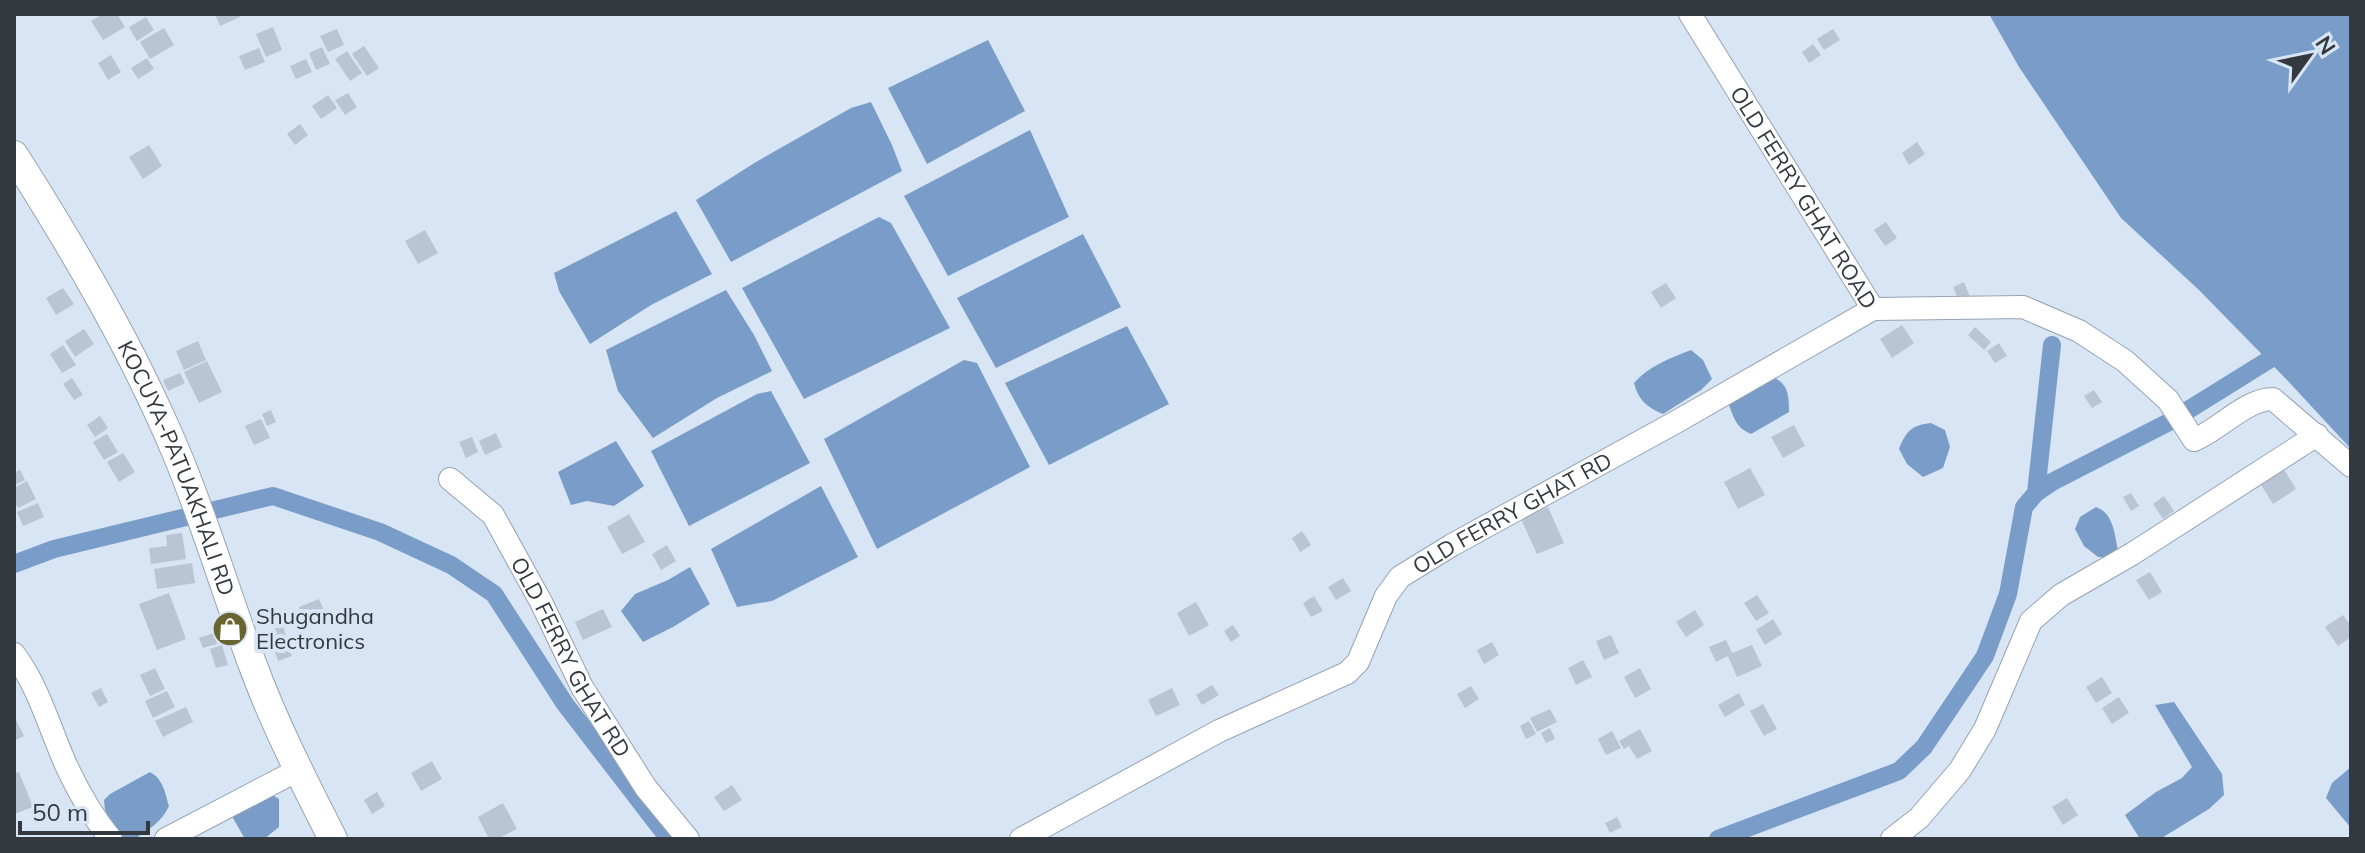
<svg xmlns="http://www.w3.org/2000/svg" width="2365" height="853" font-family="Mulish,sans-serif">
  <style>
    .water { fill: #799dc8 }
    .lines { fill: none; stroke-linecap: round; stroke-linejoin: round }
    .canal { stroke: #799dc8; stroke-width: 18 }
    .building { fill: #b9c5d4 }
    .minor-casing { stroke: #97a3b2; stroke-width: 24 }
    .major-casing { stroke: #97a3b2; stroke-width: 30 }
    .minor { stroke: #fff; stroke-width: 22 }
    .major { stroke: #fff; stroke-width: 28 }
    .labels { text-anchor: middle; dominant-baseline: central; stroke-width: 8; stroke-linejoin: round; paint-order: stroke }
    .street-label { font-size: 22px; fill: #34393f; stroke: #d8e5f4 }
    .poi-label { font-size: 22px; fill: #34393f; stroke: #d8e5f4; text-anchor: start }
  </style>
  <rect width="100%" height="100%" fill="#d8e5f4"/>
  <!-- water -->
  <path class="water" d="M1989 14H2351V449L2287 380 2199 290 2121 218 2019 67Z
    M988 40 1025 111 927 164 888 88Z
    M871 102 892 145 902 171 731 262 696 200 756 162 851 108Z
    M1030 130 1069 217 948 276 904 196Z
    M676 211 712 274 651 305 590 344 559 291 554 273Z
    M879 217 891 223 950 328 804 399 742 288Z
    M1083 234 1121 307 996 368 957 298Z
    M726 290 754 335 772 371 717 398 653 438 618 391 606 350Z
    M1127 326 1169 404 1049 465 1005 383Z
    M1691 350 1703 360 1712 379 1701 390 1663 414C1648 408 1638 400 1634 383 1649 366 1670 358 1691 350Z
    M964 360 977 363 1030 467 877 549 824 439Z
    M1769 375C1788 383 1789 393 1789 412L1751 434C1737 428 1734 419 1729 405L1733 399Z
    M771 391 810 463 689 526 651 451 757 394Z
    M1931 423 1945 430 1950 447 1943 468 1923 477 1907 464 1899 449C1906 431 1912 425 1931 423Z
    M616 441 644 486 614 506 587 501 571 505 558 472Z
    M821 486 858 557 772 601 737 607 711 549Z
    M2096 507C2114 514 2114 533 2118 550L2111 557H2098L2084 546 2075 529 2080 517Z
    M690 567 710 604 673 627 643 642 621 611 635 594 668 580Z
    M2174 702 2222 774 2224 795 2209 809 2160 839H2140L2125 815 2156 792 2182 778 2192 767 2155 705Z
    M2351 767V828L2326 798 2332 783Z
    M150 772C163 779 165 792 169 806 162 822 149 829 135 839L120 837 105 810 104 800 110 794Z
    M271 794 279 799V827L264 839H245L233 818 235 812Z"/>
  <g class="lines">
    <!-- canal -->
    <path class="canal" d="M2036 493 2052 345
      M14 564 54 549 273 496 380 532 451 565 494 594 565 704 669 839
      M1718 839 1899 771 1924 747 1985 656 2008 594 2024 507 2036 493 2052 482 2169 422 2288 348"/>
  </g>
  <!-- building -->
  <path class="building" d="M103 14H117L125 27 103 40 91 21Z
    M215 14H239L240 17 220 26Z
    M146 17 154 30 137 41 129 27Z
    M273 27 282 50 266 57 256 34Z
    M164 28 174 45 150 59 140 42Z
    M337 29 344 45 328 52 320 36Z
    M1833 29 1840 40 1824 50 1817 39Z
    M1813 44 1821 55 1809 63 1802 52Z
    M364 46 379 68 367 76 352 54Z
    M322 47 330 64 316 70 309 53Z
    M259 48 265 62 245 70 239 56Z
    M347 51 362 73 350 81 335 59Z
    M111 55 121 72 108 80 98 63Z
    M147 58 154 69 138 79 131 68Z
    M306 59 312 72 296 79 290 66Z
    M348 93 357 107 345 115 335 100Z
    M328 95 337 108 321 119 312 106Z
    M300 124 308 135 295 145 287 134Z
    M1917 142 1925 154 1909 165 1902 153Z
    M149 145 162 166 143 179 129 157Z
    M1886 222 1897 238 1885 246 1874 230Z
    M425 230 438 253 418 264 405 241Z
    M1964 282 1972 302 1961 306 1953 287Z
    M1666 283 1676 298 1661 308 1651 292Z
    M63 288 74 304 56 315 46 298Z
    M1902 325 1914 343 1892 358 1880 339Z
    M1975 327 1991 342 1984 350 1968 335Z
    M84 329 94 344 75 357 65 341Z
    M198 341 206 360 184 370 176 351Z
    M1999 343 2007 356 1995 363 1987 351Z
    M63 345 76 365 62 373 50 354Z
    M207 361 222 392 199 403 184 372Z
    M180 373 185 383 168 391 163 380Z
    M72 378 83 395 74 400 63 384Z
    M2094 390 2102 402 2092 408 2084 396Z
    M271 410 276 422 267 426 262 414Z
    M100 416 108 428 95 437 87 425Z
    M261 419 270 438 254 445 245 426Z
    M1794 425 1805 446 1783 458 1771 437Z
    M496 433 502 447 485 455 479 441Z
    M107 434 118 452 104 460 93 442Z
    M472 437 478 452 466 458 459 442Z
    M123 453 135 472 119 482 107 462Z
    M1750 468 1765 495 1738 509 1724 482Z
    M2283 468 2296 489 2273 504 2260 483Z
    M20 470 25 480 14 485V473Z
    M27 481 36 499 18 508 14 501V488Z
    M2131 493 2139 506 2131 511 2123 497Z
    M2164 496 2174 511 2163 519 2153 504Z
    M38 503 44 517 23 526 17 512Z
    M1548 507 1564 543 1537 554 1521 519Z
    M629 514 645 542 622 554 607 527Z
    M1302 531 1311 545 1300 552 1292 538Z
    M182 533 186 559 151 564 149 548 167 546 166 535Z
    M667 545 676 561 661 570 652 554Z
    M192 563 195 583 157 589 154 569Z
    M2150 572 2162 592 2149 600 2136 580Z
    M1343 578 1351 591 1336 600 1328 587Z
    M169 593 186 639 157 650 139 604Z
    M1757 595 1769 613 1756 621 1744 603Z
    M1314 596 1323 611 1311 617 1303 603Z
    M319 599 326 615 305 623 299 607Z
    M1196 602 1209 625 1189 636 1177 613Z
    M603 609 612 627 583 640 575 622Z
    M1695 610 1704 625 1686 637 1676 622Z
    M2343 615 2351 626V637L2338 646 2325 627Z
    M1773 619 1782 634 1765 645 1756 630Z
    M1233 625 1240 636 1231 642 1224 631Z
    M283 626 292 656 278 661 268 631Z
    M214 633 217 644 203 648 199 638Z
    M1611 635 1619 653 1604 660 1596 641Z
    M1726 640 1732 653 1752 645 1762 666 1737 677 1728 656 1716 662 1709 647Z
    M1492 642 1499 655 1484 664 1477 650Z
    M222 645 228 665 216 668 210 649Z
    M1583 660 1592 677 1576 685 1568 668Z
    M155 668 165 689 150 696 140 675Z
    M1640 668 1651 689 1635 698 1624 677Z
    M2102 677 2112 693 2096 703 2086 687Z
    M1212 685 1219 695 1202 705 1196 695Z
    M1471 686 1479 699 1465 708 1457 694Z
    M101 688 108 702 99 707 91 693Z
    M1172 688 1180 705 1156 716 1148 700Z
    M167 691 175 707 153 718 145 701Z
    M1739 693 1745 705 1725 717 1718 705Z
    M2119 697 2129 713 2112 724 2102 708Z
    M1763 704 1777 729 1764 736 1750 711Z
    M186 707 193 722 163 737 155 721Z
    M1550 709 1557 722 1537 732 1530 718Z
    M14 716 24 736 14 741Z
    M1529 721 1536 734 1526 739 1520 726Z
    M1550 728 1555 739 1546 743 1541 733Z
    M1640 729 1652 751 1637 759 1629 746 1624 749 1619 741Z
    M1612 731 1621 748 1606 755 1598 739Z
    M432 761 442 779 421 791 411 773Z
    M19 772 33 807 14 814V773Z
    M732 785 742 800 724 811 714 797Z
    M377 792 385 806 372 814 364 800Z
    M2067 798 2078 815 2063 825 2052 807Z
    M503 803 517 829 497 839H489L478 817Z
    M1617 817 1622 827 1610 833 1605 823Z"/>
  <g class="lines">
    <defs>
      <g id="minor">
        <path id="s1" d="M1690 14 1873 309"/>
        <path id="s2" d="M450 479 493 515 541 602 582 687 646 788 688 839"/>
        <path d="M14 654C39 687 49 727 66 765 78 791 93 817 111 839"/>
        <path d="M166 839 298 770"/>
        <path id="s3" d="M1021 839 1219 731 1347 673 1358 662 1386 596 1400 577 1452 545 1676 422 1873 309 2023 307 2079 331 2125 361 2168 400 2194 440C2219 430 2246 399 2273 399L2351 466"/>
        <path d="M1892 839 1919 818 1960 770 1985 729 2031 621 2061 595 2132 554 2317 435"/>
      </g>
      <g id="major">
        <path id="s4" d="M14 155C75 251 132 348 176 452 205 521 226 593 252 663 274 723 304 782 333 839"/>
      </g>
    </defs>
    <!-- minor casing -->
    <use href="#minor" class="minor-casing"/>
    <!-- major casing -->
    <use href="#major" class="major-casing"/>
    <!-- minor -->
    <use href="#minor" class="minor"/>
    <!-- major -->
    <use href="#major" class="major"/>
  </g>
  <!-- icons -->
  <defs>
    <symbol id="shop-disc" viewBox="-11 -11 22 22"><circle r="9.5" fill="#696430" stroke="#d8e5f4"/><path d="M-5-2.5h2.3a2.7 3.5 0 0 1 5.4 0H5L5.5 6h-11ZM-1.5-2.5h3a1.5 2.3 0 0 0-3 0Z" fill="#fff"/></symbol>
  </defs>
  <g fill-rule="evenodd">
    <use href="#shop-disc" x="210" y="609" width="40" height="40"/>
  </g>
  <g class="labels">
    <!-- street labels -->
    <g class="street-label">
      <text stroke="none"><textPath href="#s1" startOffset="216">OLD FERRY GHAT ROAD</textPath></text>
      <text stroke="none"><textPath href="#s4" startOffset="354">KOCUYA-PATUAKHALI RD</textPath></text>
      <text stroke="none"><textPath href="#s3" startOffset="606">OLD FERRY GHAT RD</textPath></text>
      <text stroke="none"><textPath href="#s2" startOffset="218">OLD FERRY GHAT RD</textPath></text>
    </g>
    <!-- poi labels -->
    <g class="poi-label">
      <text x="256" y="616">Shugandha<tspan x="256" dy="25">Electronics</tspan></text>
    </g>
  </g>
  <!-- border -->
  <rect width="2365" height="853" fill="none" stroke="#34393f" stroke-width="32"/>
  <!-- north arrow -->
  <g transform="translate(2309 56) rotate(57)" stroke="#d8e5f4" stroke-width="6" paint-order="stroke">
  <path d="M0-6L14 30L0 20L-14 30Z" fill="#34393f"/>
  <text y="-12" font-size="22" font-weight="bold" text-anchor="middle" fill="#34393f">N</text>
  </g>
  <!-- scale -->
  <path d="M20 821v12h128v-12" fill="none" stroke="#34393f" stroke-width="4"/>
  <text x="32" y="821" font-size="24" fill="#34393f" stroke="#d8e5f4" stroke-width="6" paint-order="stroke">50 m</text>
</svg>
